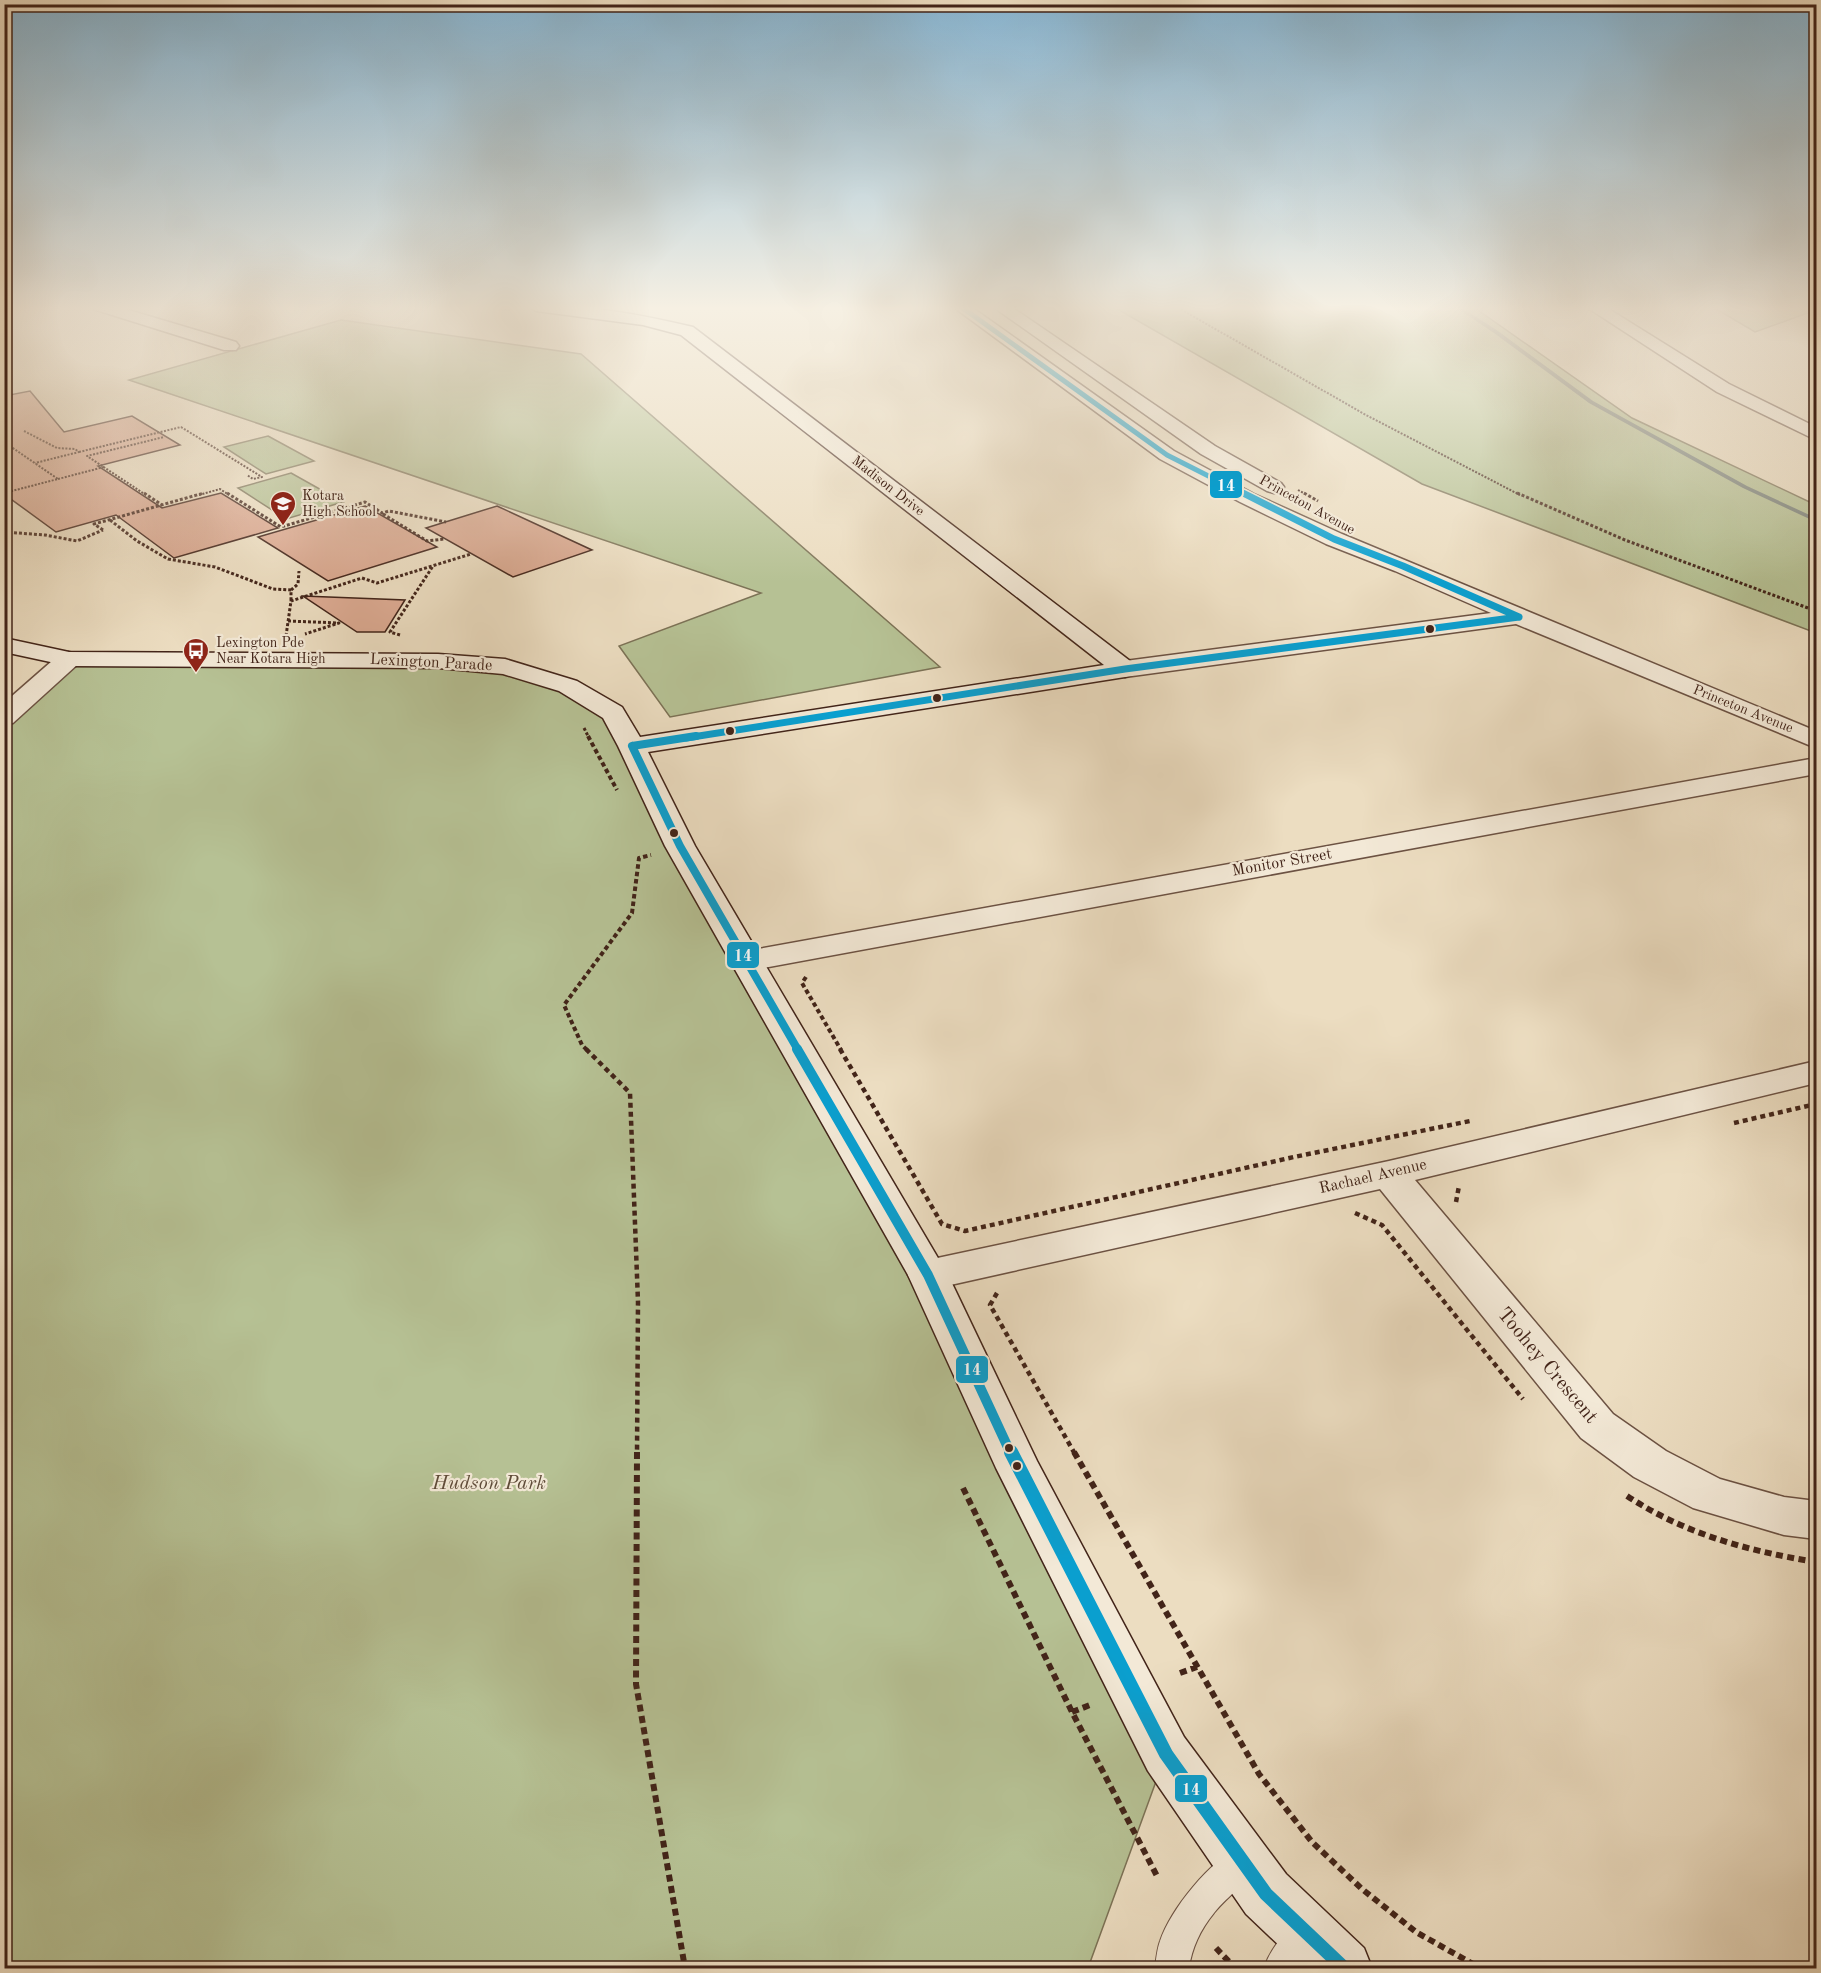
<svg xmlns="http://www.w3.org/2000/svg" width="1821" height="1973" font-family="'Old Standard TT',serif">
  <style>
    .green { fill: #b6c194; stroke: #7c7256; stroke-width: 1.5 }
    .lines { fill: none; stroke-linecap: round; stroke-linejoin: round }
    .stream { fill: #767f78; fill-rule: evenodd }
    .building { fill: #dba991; stroke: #422419; stroke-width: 1.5 }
    .lane-casing { stroke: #6c5243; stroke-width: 2 }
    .street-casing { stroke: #6c5243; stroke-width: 3 }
    .secondary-casing { stroke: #422419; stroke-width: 3 }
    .path-far4 { stroke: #422419; stroke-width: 2; stroke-dasharray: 2 1.5; stroke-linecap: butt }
    .path-far3 { stroke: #422419; stroke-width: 3; stroke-dasharray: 3 2; stroke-linecap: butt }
    .path-far2 { stroke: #422419; stroke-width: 4; stroke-dasharray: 4.5 3; stroke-linecap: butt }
    .path-far1 { stroke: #422419; stroke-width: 4.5; stroke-dasharray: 5 4; stroke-linecap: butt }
    .path { stroke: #422419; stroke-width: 6; stroke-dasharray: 7 4.5; stroke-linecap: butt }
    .lane { fill: #f3e9d7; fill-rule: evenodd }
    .street { fill: #f3e9d7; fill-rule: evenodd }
    .secondary { fill: #f3e9d7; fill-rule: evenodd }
    .bus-1-far4-casing { stroke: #f3e9d7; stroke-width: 8 }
    .bus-1-far3-casing { stroke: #f3e9d7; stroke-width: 10 }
    .bus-1-far2-casing { stroke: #f3e9d7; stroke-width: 13 }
    .bus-1-far1-casing { stroke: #f3e9d7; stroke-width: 15 }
    .bus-1-casing { stroke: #f3e9d7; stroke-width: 18 }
    .bus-1-far4 { stroke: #0a9fcf; stroke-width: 5 }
    .bus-1-far3 { stroke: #0a9fcf; stroke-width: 7 }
    .bus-1-far2 { stroke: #0a9fcf; stroke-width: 8 }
    .bus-1-far1 { stroke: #0a9fcf; stroke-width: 10 }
    .bus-1 { stroke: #0a9fcf; stroke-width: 14 }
    .bus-dot { fill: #422419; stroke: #f3e9d7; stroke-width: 2 }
    .labels { text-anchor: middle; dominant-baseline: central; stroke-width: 4.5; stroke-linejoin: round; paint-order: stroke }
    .far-street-label { font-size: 14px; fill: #422419; stroke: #f3e9d7 }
    .far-poi-label { font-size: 14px; fill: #422419; stroke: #f3e9d7; text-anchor: start }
    .street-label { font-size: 16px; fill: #422419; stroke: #f3e9d7 }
    .near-street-label { font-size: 20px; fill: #422419; stroke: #f3e9d7 }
    .near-park-label { font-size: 20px; font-style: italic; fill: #5f4b38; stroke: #f3e9d7 }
    .line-badge { stroke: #f3e9d7; stroke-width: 2 }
    .badge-label { font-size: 16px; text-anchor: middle; font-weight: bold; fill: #fff }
  </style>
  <rect width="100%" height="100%" fill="#ecddc1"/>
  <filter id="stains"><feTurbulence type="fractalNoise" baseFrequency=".00333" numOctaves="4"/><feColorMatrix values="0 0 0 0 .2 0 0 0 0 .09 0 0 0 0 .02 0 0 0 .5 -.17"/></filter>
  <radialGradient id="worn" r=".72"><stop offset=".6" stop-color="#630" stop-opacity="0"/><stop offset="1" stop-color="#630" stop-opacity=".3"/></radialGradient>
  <!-- green -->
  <path class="green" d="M1112 306H1472L1632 418 1816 505V633L1422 484Z
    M1711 306H1794L1808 313 1755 332Z
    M341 320 581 354 940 667 670 717 619 646 761 593 129 380Z
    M268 436 314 461 266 474 224 447Z
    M291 473 343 502 286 519 238 488Z
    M69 659 505 667 613 713 1166 1754 1088 1968H5L4 724Z"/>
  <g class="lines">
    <!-- stream -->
    <path class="stream" d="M1454 306H1459L1498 331 1593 401 1747 486 1816 518V522L1743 488 1589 403 1494 333Z"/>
  </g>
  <!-- building -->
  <path class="building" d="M30 391 64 432 132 416 180 445 98 466 162 508 221 493 278 528 174 558 116 515 56 532 4 494V396Z
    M365 506 437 547 328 581 258 537Z
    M497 506 592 550 513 577 426 528Z
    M303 596 405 600 385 632H357Z"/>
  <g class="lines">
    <defs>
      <path id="lane" d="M1241 1847 1252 1852 1257 1863C1248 1884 1228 1895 1214 1913 1200 1930 1192 1948 1189 1968H1155C1156 1960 1157 1949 1160 1941 1171 1909 1210 1860 1241 1847Z
        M1306 1919 1318 1924 1323 1936 1318 1948 1302 1968H1264C1270 1949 1287 1927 1306 1919Z"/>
      <path id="street" d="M4 306H13L11 309 4 311Z
        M91 306H115L236 342 239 346 236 350H224L93 309Z
        M952 306H970L1174 451 1254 494 1342 534 1816 731V748L1516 624 1125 677 1116 674 1112 669 1116 664 1125 661 1491 613 1395 571 1326 544 1240 502 1160 459Z
        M992 306H1010L1215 446 1281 483 1284 487 1281 491 1274 493 1267 491 1201 454Z
        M1585 306H1604L1729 384 1816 427V440L1717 392Z
        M69 652 78 654 81 659 78 664 13 723 4 725V703L60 654Z
        M1816 758V774L747 971 736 968 731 961 736 954 747 951Z
        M1816 1061V1083L1415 1180 1613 1414 1666 1451 1720 1479 1784 1497 1816 1501V1539L1784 1535 1693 1508 1634 1477 1581 1438 1380 1189 928 1290 914 1285 908 1275 914 1265 928 1260 1389 1161Z"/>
      <path id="secondary" d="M528 306C584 304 639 314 693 327L1134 664 1138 669 1134 674 1125 677 648 752 695 846 948 1275 1037 1461 1184 1737 1286 1874 1364 1948 1372 1968H1303L1246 1914 1148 1771 996 1468 908 1275 665 846 618 746 603 718 559 691 503 674 438 668 69 666 4 652V638L69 652 438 654 505 659 577 681 622 707 640 737 1104 665 681 335 643 325 536 311Z"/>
    </defs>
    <!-- lane casing -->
    <use href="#lane" class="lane-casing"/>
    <!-- street casing -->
    <use href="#street" class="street-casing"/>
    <!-- secondary casing -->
    <use href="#secondary" class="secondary-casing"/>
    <!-- path-far4 -->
    <path class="path-far4" d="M64 306 75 309
      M480 306 511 310
      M1175 306 1366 415 1520 495
      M24 431 57 448 75 449 79 452 35 463
      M4 442 58 479 4 493
      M79 452 181 427 262 477 253 479 247 475
      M58 479 104 467
      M1298 490 1307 495
      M146 495 87 456 164 437
      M199 495 220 489 229 495"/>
    <!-- path-far3 -->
    <path class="path-far3" d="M144 493 162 505
      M227 493 281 527 365 502 382 513 389 511 446 522
      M1304 493 1318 501
      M1517 493 1625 540 1816 611
      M383 514 427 541 444 539
      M110 520 137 541 168 559 215 567 273 589 291 590V601
      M103 530 94 524 204 493
      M4 532 45 535 77 541 103 530
      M291 590 298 584 299 571
      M288 621 339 623 305 634
      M400 635 390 632 433 566
      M286 636 291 601 362 578 377 583 471 554
      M584 728 589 738"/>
    <!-- path-far2 -->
    <path class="path-far2" d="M588 736 617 790
      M806 977 802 983 841 1050
      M587 1050 582 1045 564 1005 632 913 639 858 651 855"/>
    <!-- path-far1 -->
    <path class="path-far1" d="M586 1049 630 1093 638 1302 637 1454
      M840 1049 942 1224 965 1231 1294 1157 1470 1121
      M1734 1123 1816 1104
      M1456 1202 1459 1186
      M1355 1213 1382 1225 1523 1399
      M997 1293 990 1305 1075 1454"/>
    <!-- path -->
    <path class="path" d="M637 1452 636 1684 685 1968
      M1074 1452 1259 1774 1312 1842 1362 1889 1416 1932 1480 1968
      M963 1488 1072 1712 1157 1876
      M1627 1496C1685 1534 1748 1551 1816 1562
      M1180 1673 1197 1667
      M1072 1712 1090 1705
      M1216 1948 1235 1968"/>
    <!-- lane -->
    <use href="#lane" class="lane"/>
    <!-- street -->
    <use href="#street" class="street"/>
    <!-- secondary -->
    <use href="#secondary" class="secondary"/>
    <defs>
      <path id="bus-1-far4" d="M960 306 1167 455 1246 495"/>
      <path id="bus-1-far3" d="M1243 493 1334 539 1403 566 1519 617
        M686 738 1125 669 1519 617"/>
      <path id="bus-1-far2" d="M632 746 680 846 798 1050
        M632 746 696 736"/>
      <path id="bus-1-far1" d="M797 1049 928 1275 1011 1454"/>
      <path id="bus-1" d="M1011 1452 1166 1754 1266 1894 1344 1968"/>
    </defs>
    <!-- bus-1-far4 casing -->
    <use href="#bus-1-far4" class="bus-1-far4-casing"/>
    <!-- bus-1-far3 casing -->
    <use href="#bus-1-far3" class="bus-1-far3-casing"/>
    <!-- bus-1-far2 casing -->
    <use href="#bus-1-far2" class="bus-1-far2-casing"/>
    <!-- bus-1-far1 casing -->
    <use href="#bus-1-far1" class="bus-1-far1-casing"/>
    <!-- bus-1 casing -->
    <use href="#bus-1" class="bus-1-casing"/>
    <!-- bus-1-far4 -->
    <use href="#bus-1-far4" class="bus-1-far4"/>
    <!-- bus-1-far3 -->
    <use href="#bus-1-far3" class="bus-1-far3"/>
    <!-- bus-1-far2 -->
    <use href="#bus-1-far2" class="bus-1-far2"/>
    <!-- bus-1-far1 -->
    <use href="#bus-1-far1" class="bus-1-far1"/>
    <!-- bus-1 -->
    <use href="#bus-1" class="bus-1"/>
  </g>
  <!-- sky -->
  <linearGradient id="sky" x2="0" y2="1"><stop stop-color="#88b7d5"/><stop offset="0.53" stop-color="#f6f0e3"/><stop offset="1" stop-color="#f6f0e3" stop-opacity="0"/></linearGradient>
  <rect width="1821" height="582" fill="url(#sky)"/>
  <!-- icons -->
  <defs>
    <symbol id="school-pin" viewBox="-11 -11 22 30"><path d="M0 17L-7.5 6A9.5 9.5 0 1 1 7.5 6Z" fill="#8f2418" stroke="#f3e9d7"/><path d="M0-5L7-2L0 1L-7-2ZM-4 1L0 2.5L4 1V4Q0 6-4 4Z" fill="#fff"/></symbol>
    <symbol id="bus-pin" viewBox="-11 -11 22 30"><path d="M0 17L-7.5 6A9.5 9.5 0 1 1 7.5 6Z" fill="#8f2418" stroke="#f3e9d7"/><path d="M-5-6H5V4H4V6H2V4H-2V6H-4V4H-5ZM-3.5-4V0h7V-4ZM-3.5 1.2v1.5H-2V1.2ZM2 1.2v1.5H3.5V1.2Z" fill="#fff"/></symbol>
  </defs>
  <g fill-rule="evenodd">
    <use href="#school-pin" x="268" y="489" width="30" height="40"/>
    <use href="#bus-pin" x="181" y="636" width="30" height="40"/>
  </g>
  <!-- markers -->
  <g class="bus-dot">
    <circle cx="1430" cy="629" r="5"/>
    <circle cx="937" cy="698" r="5"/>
    <circle cx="730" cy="731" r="5"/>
    <circle cx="674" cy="833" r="5"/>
    <circle cx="1009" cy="1448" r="5"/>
    <circle cx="1017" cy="1466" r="5"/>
  </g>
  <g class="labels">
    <!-- far-street labels -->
    <g class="far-street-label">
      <text transform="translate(888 486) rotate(38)">Madison Drive</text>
      <text transform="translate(1307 505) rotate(29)">Princeton Avenue</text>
      <text transform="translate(1743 709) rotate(22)">Princeton Avenue</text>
    </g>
    <!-- far-poi labels -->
    <g class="far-poi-label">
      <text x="302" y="496">Kotara<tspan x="302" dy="16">High School</tspan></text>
      <text x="216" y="643">Lexington Pde<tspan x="216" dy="16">Near Kotara High</tspan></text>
    </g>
    <!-- street labels -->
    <g class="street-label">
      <text transform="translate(431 663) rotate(3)">Lexington Parade</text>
      <text transform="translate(1282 863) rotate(-10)">Monitor Street</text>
      <text transform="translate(1373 1177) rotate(-13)">Rachael Avenue</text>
    </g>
    <!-- near-street labels -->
    <g class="near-street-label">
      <text transform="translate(1547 1366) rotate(50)">Toohey Crescent</text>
    </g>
    <!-- near-park labels -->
    <g class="near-park-label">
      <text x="489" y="1484">Hudson Park</text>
    </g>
  </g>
  <g class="line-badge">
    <rect x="1209" y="470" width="34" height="29" rx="6" fill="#0a9fcf"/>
    <rect x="726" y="941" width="34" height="28" rx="6" fill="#0a9fcf"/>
    <rect x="955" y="1355" width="34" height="29" rx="6" fill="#0a9fcf"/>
    <rect x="1174" y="1774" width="34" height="29" rx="6" fill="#0a9fcf"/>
  </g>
  <g class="badge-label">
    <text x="1226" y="491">14</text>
    <text x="743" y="961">14</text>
    <text x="972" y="1375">14</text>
    <text x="1191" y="1795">14</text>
  </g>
  <!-- margin -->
  <rect width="1821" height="1973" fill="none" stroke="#ecddc1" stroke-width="24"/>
  <rect x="6" y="6" width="1809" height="1961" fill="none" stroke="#422419" stroke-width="3"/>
  <rect x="12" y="12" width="1797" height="1949" fill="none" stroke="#422419" stroke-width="1.5"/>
  <rect width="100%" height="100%" filter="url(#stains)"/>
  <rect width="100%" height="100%" fill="url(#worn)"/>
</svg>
